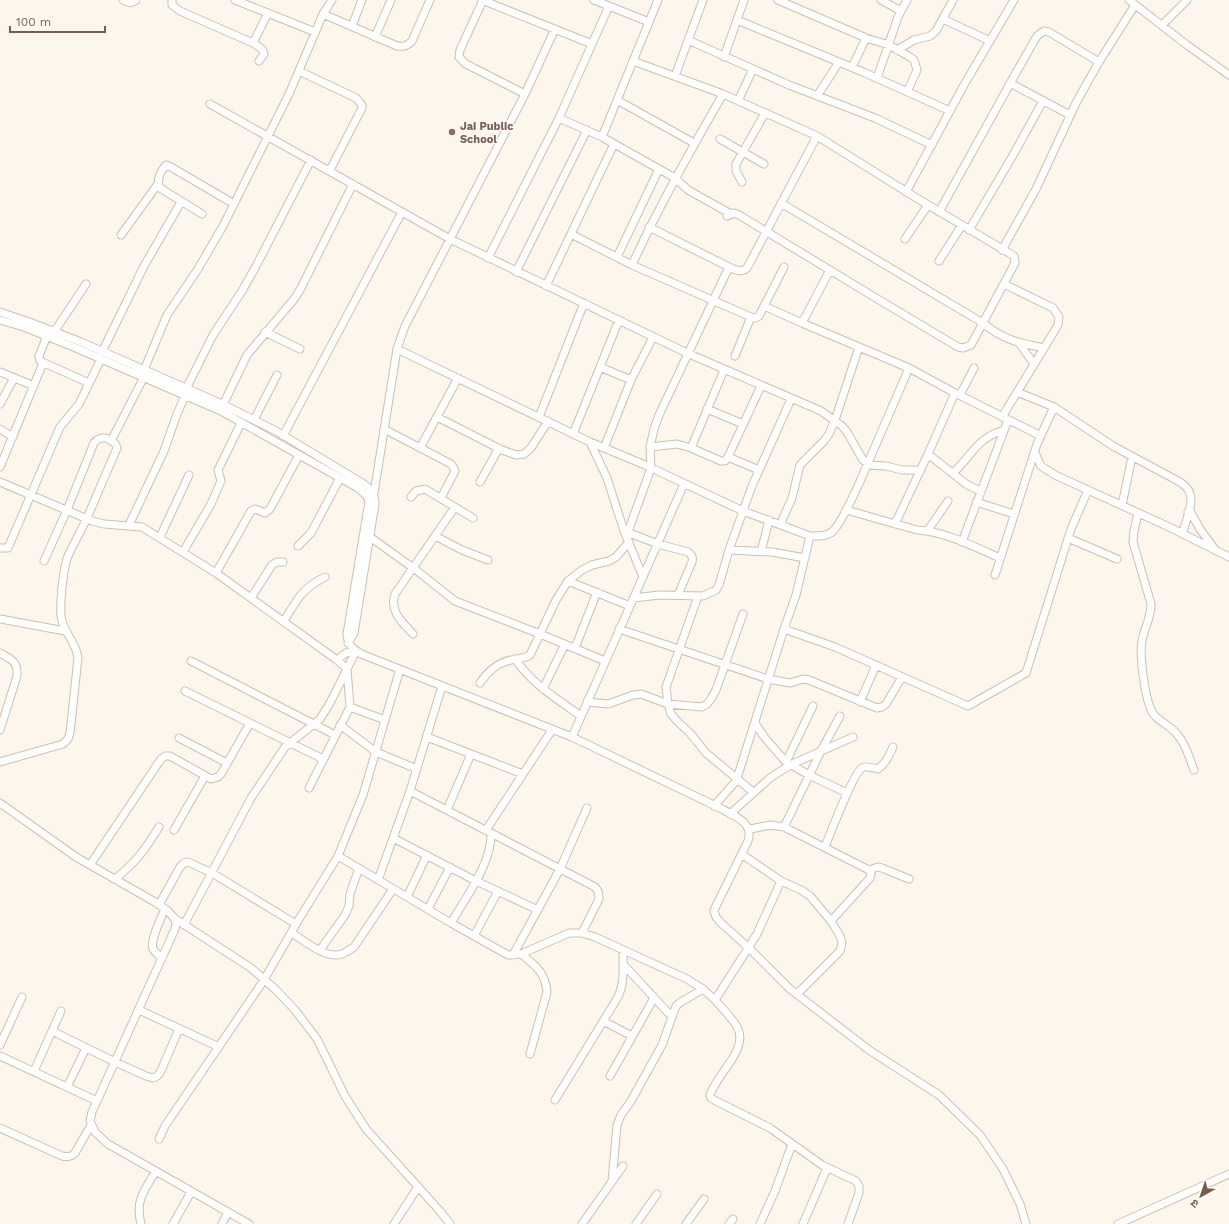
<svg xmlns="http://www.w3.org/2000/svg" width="1229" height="1224" font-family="'Work Sans','Noto Sans Devanagari',sans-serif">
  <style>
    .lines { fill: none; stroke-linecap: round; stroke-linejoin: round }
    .minor-casing { stroke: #d1beb0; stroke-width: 9 }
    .minor { stroke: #fff; stroke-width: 7 }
    .education-dot { fill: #8d6e63; stroke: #fffaf3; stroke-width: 1.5 }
    .labels { text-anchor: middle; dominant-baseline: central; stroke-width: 3.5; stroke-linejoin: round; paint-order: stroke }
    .education-label { font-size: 11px; font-weight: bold; fill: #785e54; stroke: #fffaf3; text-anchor: start }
  </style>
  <rect width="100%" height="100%" fill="#fdf6ec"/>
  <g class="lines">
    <defs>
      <path id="minor" d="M123 0C128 3 131 4 136 0
        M172 0V5L180 11 253 43 262 49 264 54 259 61
        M235 0 315 32
        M482 0 592 44
        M483 0 460 50 459 57 466 64 525 94
        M594 0 649 22
        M778 0 866 38 889 45 910 57 914 60 917 70 907 92
        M881 0 901 11
        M1129 0 1187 45 1229 75
        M323 14 397 46C404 47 407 46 412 41L430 0
        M943 19 990 41
        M737 20 863 72 950 111
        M1162 25 1187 0
        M352 26 362 0
        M375 37 391 0
        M688 40 789 85 875 118 932 145
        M253 43 268 13
        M897 50 914 40 930 36 936 31 953 0
        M724 57 744 0
        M633 61 723 94 817 136 915 197 1014 256 1015 263 971 345 963 348 958 347 876 298 739 215 734 213 727 216
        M852 67 866 38
        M299 71 356 98 362 105V108L330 170
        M675 76 703 0
        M877 78 898 17 907 0
        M1010 83 1070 115
        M817 96 839 62
        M617 100 694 143
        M738 101 753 69
        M210 104 450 239 687 353 821 411 842 426 847 432 863 460 870 465 886 466 902 470H921
        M559 118 602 137 675 178 688 190 731 214
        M602 137 658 0
        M720 139 764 164
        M742 182 736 171V164L765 113
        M906 192 964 85 1014 0
        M781 203 983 323C1003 340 1019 343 1044 348
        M939 212 1017 71 1037 36 1044 31 1049 32 1099 62
        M202 214 160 188C156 180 160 172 166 165L171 167 234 204
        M649 227 729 267C735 270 741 273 747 268L817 136
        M969 230 1012 157 1043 101
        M571 234 632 265 751 317 755 318 759 316 784 267
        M121 235 158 184
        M905 239 928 205
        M1002 250 1036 189 1077 101 1099 62 1135 5
        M617 257 659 169
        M488 258 559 118 609 6
        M939 261 962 225
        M632 265C659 206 691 150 723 94
        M516 272 587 130
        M546 286 614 144
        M764 306 802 323 909 368 955 393 1041 436
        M0 312 32 323 81 342 220 403 276 431 359 481C369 487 375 492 375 504L354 633 348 643
        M0 320 24 327 76 348 221 411 358 488 366 495 369 501 347 634C348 645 352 648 361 654L572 737 722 809C736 817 754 823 748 841L716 906 714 911 716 917 721 923 749 948 790 989 869 1050 939 1095 980 1135 1003 1169 1020 1204 1026 1224
        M802 323 830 270
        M54 332 86 284
        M265 332 300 349
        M47 336 39 356 40 361 89 383
        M1019 343 1034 364
        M397 349 590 442 645 465 743 511 810 536C818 536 826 537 833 531 841 524 853 496 858 486 875 447 892 407 909 368
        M102 352 144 266 181 202
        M735 356 751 317
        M600 367 631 380
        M144 370 167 315 198 269 223 226 289 94 323 14 332 0
        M0 372 34 386
        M186 389 213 335 242 291 255 268 311 160
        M1017 392 1054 407 1113 446 1180 482C1184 485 1189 488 1190 494 1194 503 1185 524 1182 534
        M960 395 974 368
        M0 404 14 378
        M223 405 247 355 295 298 301 288 353 184
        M707 409 743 424
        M437 417 502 450 516 455 524 454 531 448 548 421
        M539 417 584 303
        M1002 417 1058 325 1059 317 1053 308 1004 284
        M254 420 277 375
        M0 429 13 437
        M384 429 451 464 453 467 455 471 441 498
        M573 434 619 320
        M283 436 402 212
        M111 441 144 377
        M590 442 607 478 624 531 643 577
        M650 447 677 444 691 448 721 461H725L728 457 761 386
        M420 448 458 378
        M604 448 631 380 653 337
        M691 448 724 370
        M1035 453 1041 466 1055 475 1167 526 1229 557
        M928 454 966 484 980 491
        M728 457 759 470
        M0 467 43 363
        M953 473C973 455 975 439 1004 430
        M0 482 92 521 104 524 142 527 216 573 337 660 347 669 350 707 309 788
        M480 482 499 448
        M374 493 397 349 405 326 525 94 555 29
        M411 497 416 491 425 489 473 518
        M976 502 1014 514
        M1122 505 1132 457
        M846 510 917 530C944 531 975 547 1000 558
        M1188 512 1190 511 1200 529 1216 551
        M1138 513 1134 531 1133 542 1151 604C1151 617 1146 625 1143 636 1138 652 1145 698 1152 712 1157 721 1168 724 1175 732 1185 742 1189 757 1194 770
        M895 524 928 454 955 393
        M129 525 164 451 177 414 185 396
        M780 525 792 498 800 465 824 441 829 434 835 420 859 347
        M928 530 948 501
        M624 531 658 544 688 552C692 555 693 557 692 562L678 595
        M628 532 651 468 650 447 654 429 659 415 729 267
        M435 536 462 550 488 560
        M160 537 189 475
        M370 537 416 570 455 601 540 634 605 661
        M1068 538 1117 559
        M962 542 1008 420
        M298 546 311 533 340 478
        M0 548H8L60 427 79 404 101 359
        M729 550 772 552 805 558
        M183 552 211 504 221 481 218 470 241 423
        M761 552 769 520
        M216 573 251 511 255 509 265 513 270 509 299 455
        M995 575 1037 444 1054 407
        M568 581 630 606
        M698 596 666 687 668 704 671 714 677 721 690 733 706 753 753 792
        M251 598 272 565 277 562H283
        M634 598 659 595 703 596 716 590 719 585 729 550 752 486 791 399
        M0 619 65 631
        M284 621C297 600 301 589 325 577
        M619 629 768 679 790 683 803 679 809 680 877 708 882 707 886 704 902 677
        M784 629 835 647 968 706 1026 673 1071 529 1088 490
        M413 634C402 622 389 611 395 594L455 507
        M575 648 597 592
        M0 653C12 660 18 661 17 676L0 730
        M515 659C532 684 557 699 581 716
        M337 660 346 653 356 651
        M191 661 335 735
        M480 683C488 671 497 663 511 660 518 658 524 659 530 655L556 600 568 581 582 570 592 565 609 561 616 557 629 542
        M543 689 565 644
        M185 691 323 759
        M587 702 608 704 633 695 641 694 668 704 702 707 707 704 711 699 716 690 743 614
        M860 702 876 665
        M350 707 385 720
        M755 723 765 738 786 762 809 775 847 793
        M340 725 376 752 417 769
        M427 737 523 774
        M572 737 684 484
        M179 738 227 763
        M0 762 63 744 68 739 70 733 78 658C76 641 63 633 61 616 60 602 63 569 68 556 74 543 81 531 87 518 97 495 107 471 117 448 115 438 100 434 94 443L67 510 44 561
        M786 762 813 706
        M410 791 595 887 598 891 599 899 582 933
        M0 803 76 857 155 902 168 911 174 918 176 923 175 929 92 1112 90 1121 95 1132 108 1144 249 1224
        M714 806 736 781 740 769 784 629 796 595 810 536
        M447 810 471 754
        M730 814 770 778 790 765 853 737
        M784 827 821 751 840 716
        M750 829 771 825 784 827 869 870 871 874 870 878 831 921
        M174 830 205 776
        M486 830 552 730
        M393 838 476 881 538 910
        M825 847C830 834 854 772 862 768 866 765 874 768 878 769 886 763 889 756 893 747
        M743 855 781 881 801 890 810 896 831 921 840 936 842 943 840 951 797 994
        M338 856 451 923 508 955 521 954 569 933H582L595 937 687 979 703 989 715 1000
        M90 865 161 759 165 756H170L211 779 218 777 221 774 250 723
        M869 870 878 867 882 868 909 879
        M115 879C136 862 145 850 159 827
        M378 880 410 791 442 686
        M781 881 757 934 715 1000C721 1007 735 1021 738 1029 748 1050 716 1075 710 1095L711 1098 716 1101 770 1128 822 1165 856 1181 859 1186V1193L848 1224
        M407 897 427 855
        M159 905 180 867 184 863 188 862 212 873 296 924
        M428 909 450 867
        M174 918 251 968 276 990 295 1010 317 1039 345 1096 366 1129 439 1210 450 1224
        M451 923C466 897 492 863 491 833
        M184 925 251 798 285 747 320 719 330 703 356 651
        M292 933C303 940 322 956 337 955 343 955 348 951 354 947L393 889
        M474 936 498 891
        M320 950 345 915 349 906 350 894 359 868
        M521 954C536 966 545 972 547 992L530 1054
        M513 955 560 869 587 808
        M162 958C159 955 155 953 153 949 150 940 161 918 165 909
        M623 964 672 1017
        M139 1010 219 1047
        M603 1021 632 1036
        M52 1031 115 1062 146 1076 153 1078 157 1076 160 1073 179 1029
        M0 1045 22 997
        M0 1056 97 1101
        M34 1071 61 1011
        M610 1076 654 998
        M67 1087 86 1048
        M555 1100 618 997C625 982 623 967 623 951
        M0 1128 62 1156C68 1157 71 1157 75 1153L91 1125
        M159 1139 165 1126 264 980 296 924 338 856 363 795 400 669
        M612 1181 617 1125 621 1115 631 1101 662 1045 676 1006 681 1002 703 989
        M141 1224C135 1200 144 1191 156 1171
        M173 1224 191 1192
        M222 1224 228 1212
        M394 1224 418 1187
        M582 1224 623 1166
        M636 1224 657 1194
        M686 1224 704 1199
        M729 1224 733 1219
        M760 1224 775 1191 792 1144
        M803 1224 827 1168
        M1118 1224 1229 1174"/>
    </defs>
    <!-- minor casing -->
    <use href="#minor" class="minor-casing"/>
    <!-- minor -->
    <use href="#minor" class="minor"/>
  </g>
  <!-- markers -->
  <circle class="education-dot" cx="452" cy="132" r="4"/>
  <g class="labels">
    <!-- education labels -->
    <g class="education-label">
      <text x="460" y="126">Jai Public<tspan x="460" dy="13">School</tspan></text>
    </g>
  </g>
  <!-- north arrow -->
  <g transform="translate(1201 1196) rotate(220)" stroke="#fffaf3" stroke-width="3" paint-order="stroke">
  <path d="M0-3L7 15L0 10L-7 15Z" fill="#7a5c4d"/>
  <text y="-6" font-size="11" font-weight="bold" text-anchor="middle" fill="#7a5c4d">उ</text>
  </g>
  <!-- scale -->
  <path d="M10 26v6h95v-6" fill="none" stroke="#7a5c4d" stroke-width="2"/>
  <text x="16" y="26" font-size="12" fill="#7a5c4d" stroke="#fffaf3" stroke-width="3" paint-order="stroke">100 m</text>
</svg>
